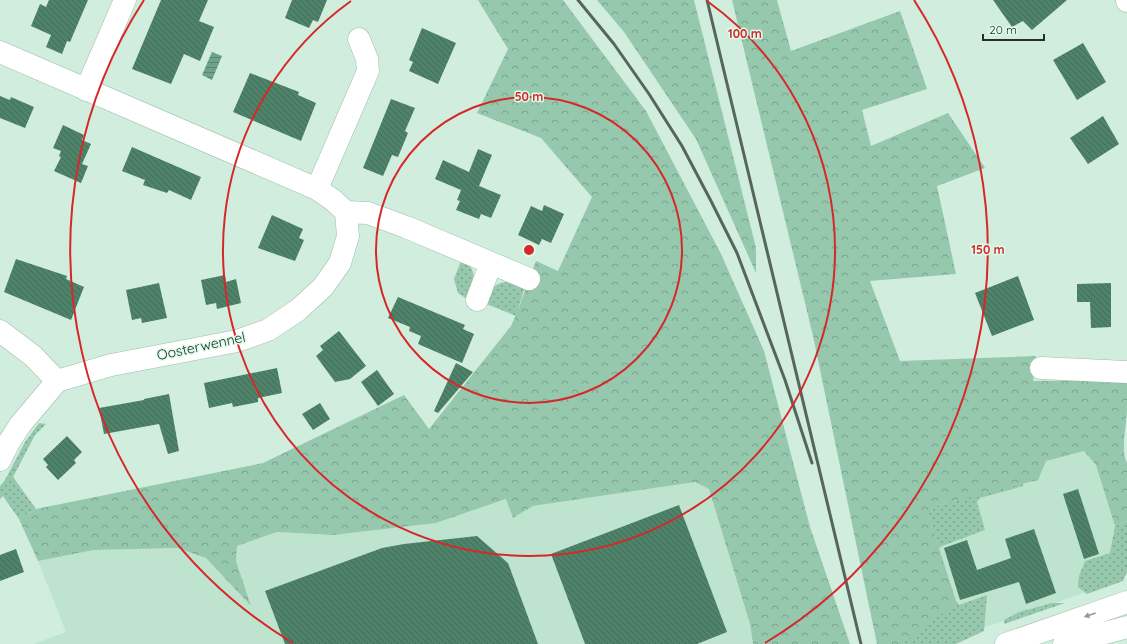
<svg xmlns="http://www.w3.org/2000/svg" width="1127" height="644" font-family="Quicksand,sans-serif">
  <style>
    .built { fill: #bee4cf }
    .grass { fill: url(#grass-dots) }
    .forest { fill: url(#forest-crowns) }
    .water { fill: url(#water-rules) }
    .building { fill: url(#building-back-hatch) }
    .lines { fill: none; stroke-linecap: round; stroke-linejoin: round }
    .minor-casing { stroke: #a0bdad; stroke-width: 23 }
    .major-casing { stroke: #a0bdad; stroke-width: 23 }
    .minor { stroke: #fff; stroke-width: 22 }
    .major { stroke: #fff; stroke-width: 22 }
    .rail { stroke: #56665d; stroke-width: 3 }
    .oneway { fill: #929894 }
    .ring { fill: none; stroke: #d62828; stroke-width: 2 }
    .labels { text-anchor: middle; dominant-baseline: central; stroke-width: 3; stroke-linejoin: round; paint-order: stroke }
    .street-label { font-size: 14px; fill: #25302a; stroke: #ddfbea }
    .centre { fill: #d62828; stroke: #ddfbea; stroke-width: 2 }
    .ring-label { font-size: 12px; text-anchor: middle; font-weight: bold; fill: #d62828; stroke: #ddfbea; stroke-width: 3; stroke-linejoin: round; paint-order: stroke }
  </style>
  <defs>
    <pattern id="grass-dots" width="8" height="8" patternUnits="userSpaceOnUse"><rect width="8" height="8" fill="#96c8ae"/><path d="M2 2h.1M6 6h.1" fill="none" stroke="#7aa38e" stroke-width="1.8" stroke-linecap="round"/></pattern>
    <pattern id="forest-crowns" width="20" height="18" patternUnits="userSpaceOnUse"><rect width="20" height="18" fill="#96c8ae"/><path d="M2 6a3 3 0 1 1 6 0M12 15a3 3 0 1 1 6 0" fill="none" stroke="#7aa38e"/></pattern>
    <pattern id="water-rules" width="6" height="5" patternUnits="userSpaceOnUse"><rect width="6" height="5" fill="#6ea388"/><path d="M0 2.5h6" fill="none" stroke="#5a856f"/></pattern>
    <pattern id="building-back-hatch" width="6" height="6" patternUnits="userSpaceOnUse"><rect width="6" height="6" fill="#4f8369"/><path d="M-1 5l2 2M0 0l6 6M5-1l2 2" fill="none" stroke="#416c57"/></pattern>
  </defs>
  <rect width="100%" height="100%" fill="#d0eddd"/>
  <!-- built -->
  <path class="built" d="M1097 439 1115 508 1123 579 960 636 918 500Z
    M695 482 709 489 750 624 753 644H33L66 632 38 561 94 550 177 548 206 558 250 605 236 561 237 546 277 532 333 535 436 523 507 499 513 518 533 506Z"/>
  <!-- grass -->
  <path class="grass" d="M461 261C481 268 472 285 467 299L458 293 454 279Z
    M506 282 514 283 525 287 516 316 484 303C489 292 493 283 506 282Z
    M39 423 46 424 35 435 13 477 36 509 19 519 3 496 0 499V486L5 480 25 442Z
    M1023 483V486L980 498 977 502 985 530 942 546 939 548 928 514 935 506Z
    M1127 521V572L1123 581 1087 594 1078 587 1079 576 1085 561 1110 553 1115 526Z
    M987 595 984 631 956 644H902L956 601 959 605Z
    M1052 603H1065L1004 624V620L1019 612Z"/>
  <!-- forest -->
  <path class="forest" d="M478 0H563L646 111 721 254 764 351 810 527 850 644H753L750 624 709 489 695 482 533 506 513 518 506 499 436 523 333 535 277 532 237 546 236 561 251 606 206 558 177 548 94 550 38 561 19 519 36 509 263 463 404 395 429 429 511 326C521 305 527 283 536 261L558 271 592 197 541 138 477 113 508 49Z
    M597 0H694L756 248V273L696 139 624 32Z
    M732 0H777L791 51 900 11 927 89 862 110 871 146 948 113 985 168 937 186 956 274 870 281 900 361 1036 356 1033 381 1127 380C1127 390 1127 400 1127 409 1127 424 1120 450 1127 463V521L1115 526 1096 465 1084 451 1046 461 1038 480 935 506 928 514 956 601 951 607 902 644H877L813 336Z"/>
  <!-- water -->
  <path class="water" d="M212 52 222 56 212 80 202 75Z"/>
  <!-- building -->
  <path class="building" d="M49 0H88L70 42 67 41 62 54 46 47 51 35 31 26 40 4 46 7Z
    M161 0H208L199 21 214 27 200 61 184 54 171 84 132 69Z
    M292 0H327L318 22 313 20 309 28 285 18Z
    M993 0H1067L1032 30 1023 21 1012 27Z
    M422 28 456 43 438 84 409 71 413 62 409 60Z
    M1083 43 1106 82 1077 100 1053 60Z
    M250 73 299 92 298 95 316 103 301 141 233 112Z
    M0 96 10 100 11 97 34 107 25 128 0 118Z
    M391 99 415 108 405 131 408 133 398 157 392 155 383 176 363 168Z
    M1103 116 1119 144 1088 164 1070 138Z
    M63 125 84 135 82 140 91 144 82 164 88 166 81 183 54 171 61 157 59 156 61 151 53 148Z
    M132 147 201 177 191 200 169 190 167 193 143 185 145 180 122 171Z
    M478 149 492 155 479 186 501 195 491 218 481 214 479 219 456 210 460 201 457 200 461 190 435 179 443 160 469 172Z
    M544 205 564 214 551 243 542 239 539 245 518 235 531 206 542 211Z
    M272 215 303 229 299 238 304 240 295 261 258 248Z
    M16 259 67 276 66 279 84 287 71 320 4 292Z
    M225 275 226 282 236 279 241 303 217 309 216 303 206 305 201 280Z
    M1018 276 1034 320 992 336 975 293Z
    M159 283 167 318 142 323 141 318 132 320 126 290Z
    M1111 283V327L1091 328 1090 302H1077V284Z
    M398 297 465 325 463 329 474 334 462 363 418 344 421 336 409 331 410 327 388 318Z
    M339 331 366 366 350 379 335 382 316 356 323 350 320 346Z
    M456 363 473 372 438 413 434 411Z
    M277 368 282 393 258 398V402L233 407 232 403 209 408 204 383Z
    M377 370 394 394 378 406 361 382Z
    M169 394 179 451 168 454 159 424 104 434 99 408 144 400V399Z
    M320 403 330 419 313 430 302 414Z
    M67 436 82 452 74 460 76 463 58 480 46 467 48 465 43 459Z
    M1078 489 1099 554 1084 559 1063 494Z
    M679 505 727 632 697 644H585L551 554Z
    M1034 529 1056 593 1026 604 1019 582 960 600 944 548 967 540 977 570 1011 558 1005 539Z
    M477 536 508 563 538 644H285L265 591 382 548 404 544Z
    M16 549 24 572 0 581V555Z"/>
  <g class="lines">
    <defs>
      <path id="minor" d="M1127 0V1
        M0 52 317 189 333 200 346 212 348 236 340 263 323 287 298 310 268 330 237 341 111 365 57 381 20 425 9 442 0 460
        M86 90 125 0
        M317 189 368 71 367 59 359 39
        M346 212 368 213 406 227 529 279
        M477 300 491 263
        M0 331 33 356 57 381
        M1041 368 1127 372"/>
      <path id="major" d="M1006 644 1127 602
        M1064 644 1127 627"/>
    </defs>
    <!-- minor casing -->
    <use href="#minor" class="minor-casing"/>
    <!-- major casing -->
    <use href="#major" class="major-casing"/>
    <!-- minor -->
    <use href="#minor" class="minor"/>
    <!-- major -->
    <use href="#major" class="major"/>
    <!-- rail -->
    <path class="rail" d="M578 0 614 44 649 94 682 146 711 201 737 253 785 380 812 463
      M707 0 861 644"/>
  </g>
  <!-- one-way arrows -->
  <defs><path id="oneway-solid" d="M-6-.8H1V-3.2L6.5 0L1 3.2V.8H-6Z"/></defs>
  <use class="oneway" href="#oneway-solid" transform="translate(1090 615) rotate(161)"/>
  <!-- distance rings -->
  <g class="ring">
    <circle cx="529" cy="250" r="153"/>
    <path d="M707 1A306 306 0 1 1 351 1"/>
    <path d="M293 643A459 459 0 0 1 144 0M914 0A459 459 0 0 1 765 643"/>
  </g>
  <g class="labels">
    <!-- street labels -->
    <g class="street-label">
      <text transform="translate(201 346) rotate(-12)">Oosterwennel</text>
    </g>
  </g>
  <circle cx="529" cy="250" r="6" class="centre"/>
  <g class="ring-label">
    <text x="745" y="38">100 m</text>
    <text x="529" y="101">50 m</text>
    <text x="988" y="254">150 m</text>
  </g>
  <!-- scale -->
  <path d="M983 34v6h61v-6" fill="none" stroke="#25302a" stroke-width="2"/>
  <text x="989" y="34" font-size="12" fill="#25302a" stroke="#ddfbea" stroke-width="3" paint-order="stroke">20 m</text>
</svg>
